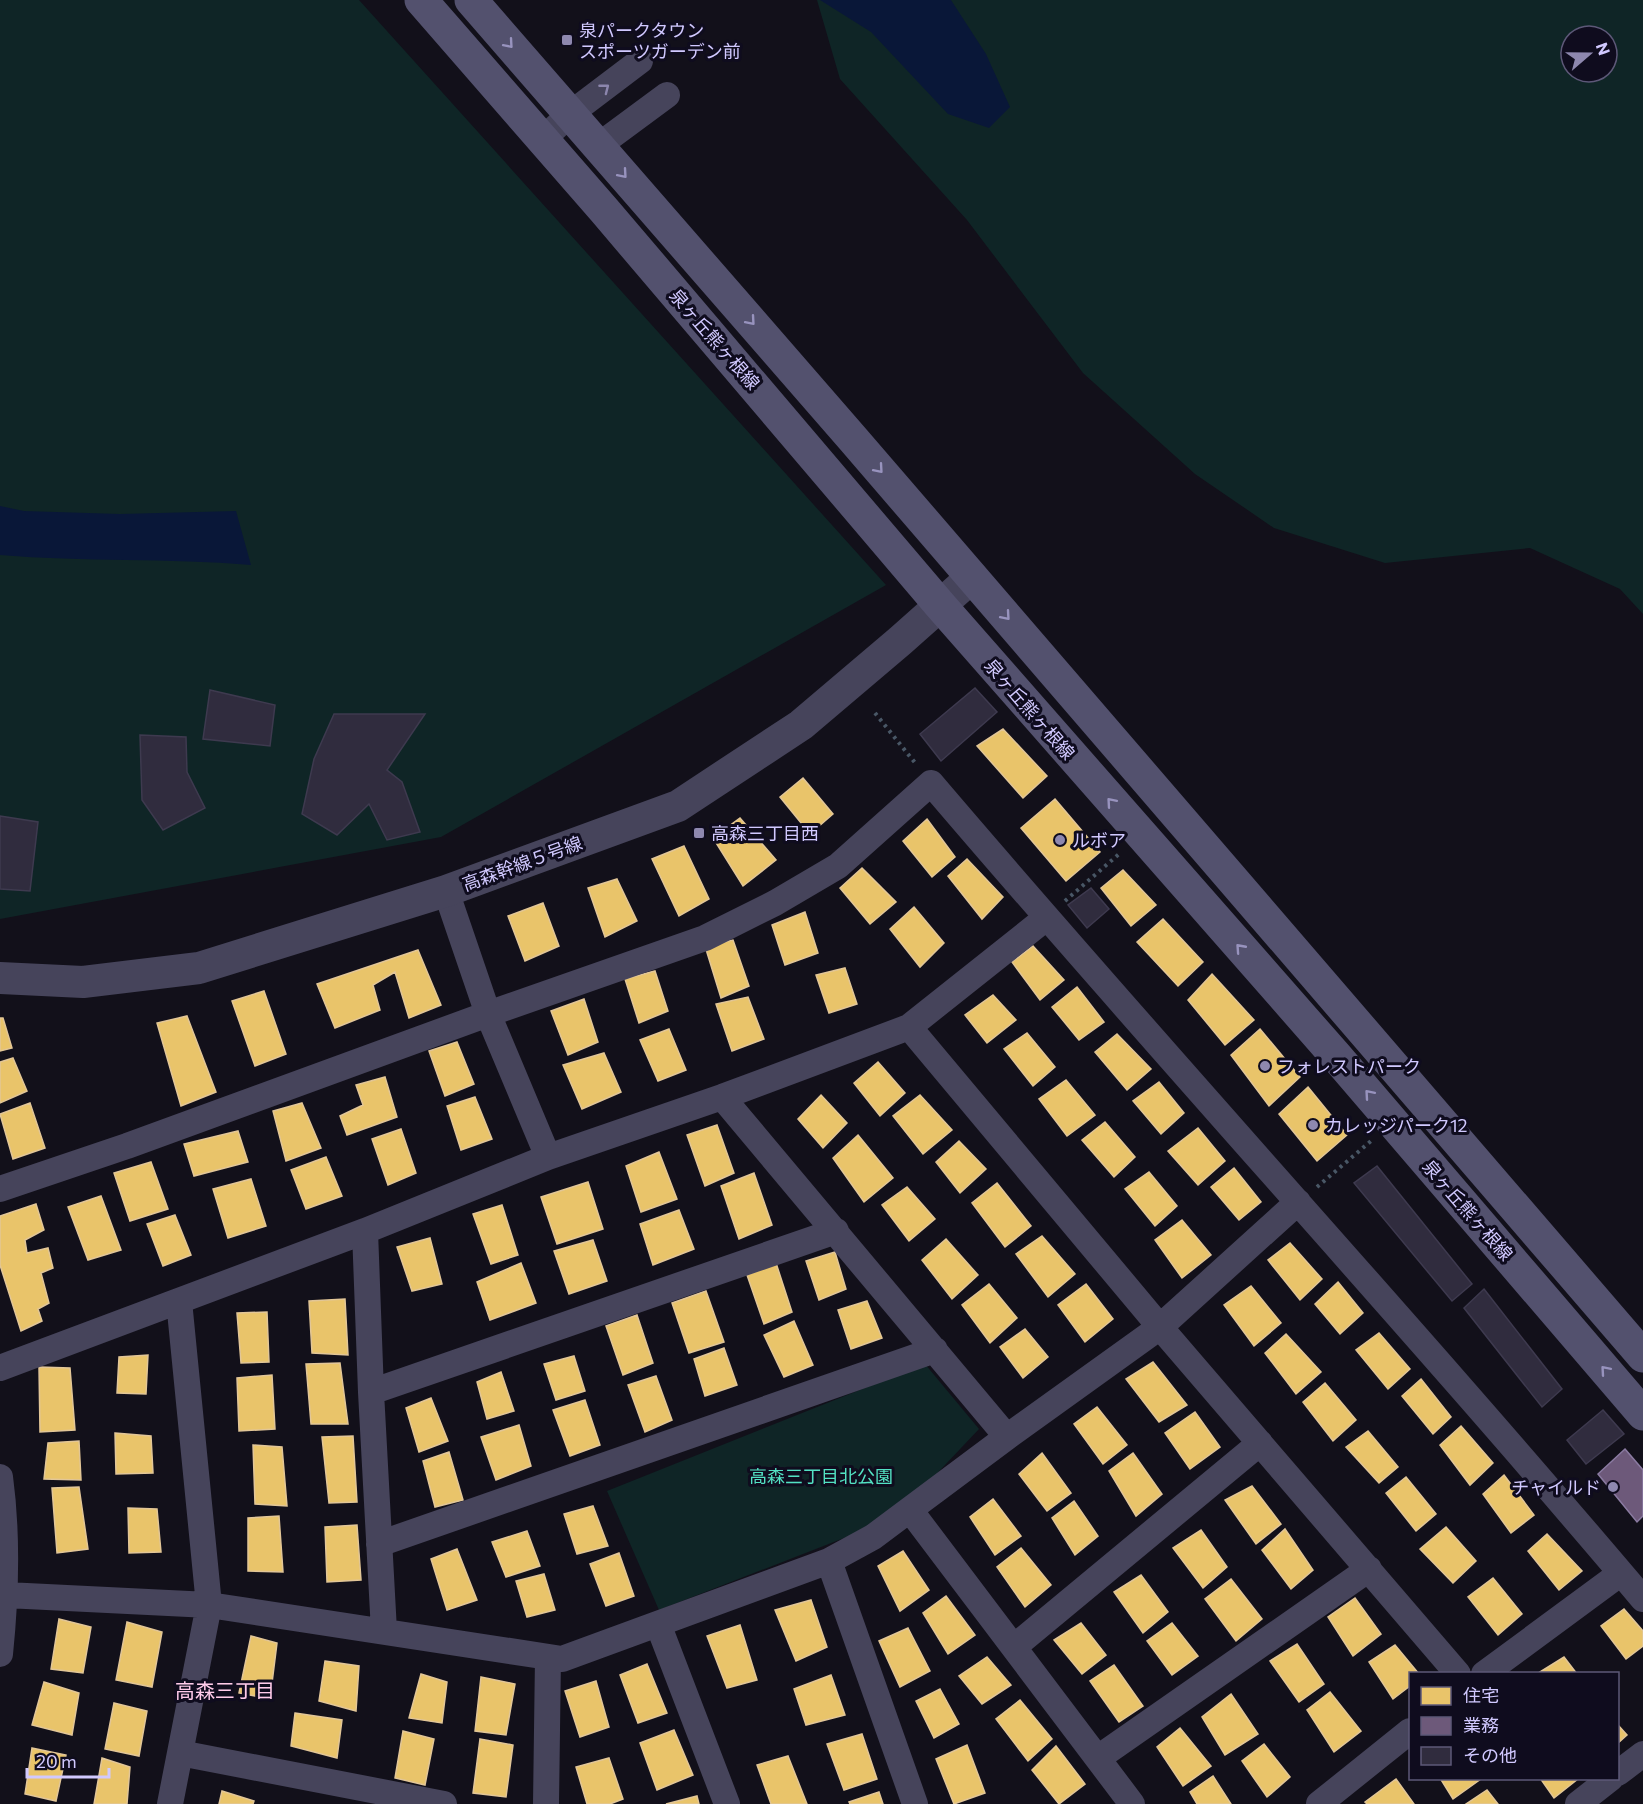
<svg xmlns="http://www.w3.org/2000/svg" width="1643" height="1804" font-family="Commissioner,'Noto Sans JP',sans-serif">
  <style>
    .green { fill: #0f2526; fill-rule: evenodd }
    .water { fill: #091738 }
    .homes { fill: #e9c46a; stroke: #e2c697; stroke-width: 1.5 }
    .offices { fill: #6d597a; stroke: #8b7ba2; stroke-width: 1.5 }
    .building { fill: #302c3e; stroke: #3e3a4f; stroke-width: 1.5 }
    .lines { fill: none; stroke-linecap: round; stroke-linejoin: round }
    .path { stroke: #495766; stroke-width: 4; stroke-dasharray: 3 4.5; stroke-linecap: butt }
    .minor { stroke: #46445b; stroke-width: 26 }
    .tertiary { stroke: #46445b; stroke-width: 32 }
    .secondary { stroke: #53516e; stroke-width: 33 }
    .oneway { stroke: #9893be }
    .oneway2 { stroke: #8c86ad }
    .poi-dot { fill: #8e88af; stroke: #0f0c1e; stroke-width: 2 }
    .labels { text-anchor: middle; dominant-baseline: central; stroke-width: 6; stroke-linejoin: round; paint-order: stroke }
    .poi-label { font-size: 18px; fill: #d1c9ff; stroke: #0f0c1e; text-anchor: start }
    .street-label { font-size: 18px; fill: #d1c9ff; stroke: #0f0c1e }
    .park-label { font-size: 18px; fill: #53e1c3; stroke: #0f0c1e }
    .neighbourhood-label { font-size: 20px; fill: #ffcbea; stroke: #0f0c1e }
  </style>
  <rect width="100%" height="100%" fill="#12101a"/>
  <!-- green -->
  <path class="green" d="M0 0H359L886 585 441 837 0 919Z
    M817 0H1643V614L1620 589 1530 548 1385 563 1274 528 1195 474 1083 373 967 220 840 79ZM1571 36H1607V72H1571Z
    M925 1364 979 1429 927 1484 867 1529 659 1610 607 1491Z"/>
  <!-- water -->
  <path class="water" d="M820 0H951L986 54 1010 107 989 128 948 114 871 32Z
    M0 506 24 511 120 514 236 511 251 565C168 558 84 562 0 555Z"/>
  <!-- homes -->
  <path class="homes" d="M1003 729 1047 776 1023 798 977 746Z
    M803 778 833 814 810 834 780 797Z
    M1055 799 1100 852 1066 881 1021 828Z
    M740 818 776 860 743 886 713 838Z
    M927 819 955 857 932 877 903 841Z
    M684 846 709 899 679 916 652 859Z
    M967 859 1003 897 982 919 948 876Z
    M862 868 896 902 870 924 840 888Z
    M1123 870 1156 905 1131 926 1101 888Z
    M617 879 637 921 605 937 588 888Z
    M543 903 559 946 525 961 508 916Z
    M914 907 944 943 920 967 890 929Z
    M805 912 818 953 785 965 772 925Z
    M1163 919 1203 962 1178 986 1137 942Z
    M733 940 749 986 721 998 705 946Z
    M1033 946 1064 980 1040 1000 1012 962Z
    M418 950 441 1005 409 1018 395 972 373 985 380 1010 335 1028 317 984Z
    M845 968 857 1004 829 1013 816 975Z
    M655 971 668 1011 639 1023 625 979Z
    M1212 974 1254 1020 1225 1045 1188 1000Z
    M1077 987 1104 1022 1079 1040 1052 1007Z
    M264 991 286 1054 255 1066 232 1001Z
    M993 995 1016 1020 987 1043 965 1015Z
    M748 997 764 1039 732 1051 716 1004Z
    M584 999 598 1042 568 1055 551 1011Z
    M187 1016 216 1092 181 1106 157 1023Z
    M0 1018H3L12 1048 0 1051Z
    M669 1029 686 1070 658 1081 640 1040Z
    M1260 1029 1300 1077 1269 1106 1231 1055Z
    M1027 1033 1055 1067 1033 1086 1004 1049Z
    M1117 1034 1151 1069 1127 1090 1095 1052Z
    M457 1042 474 1084 445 1096 429 1051Z
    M604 1053 621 1092 582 1109 563 1065Z
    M13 1058 27 1091 0 1103V1062Z
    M878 1062 905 1093 880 1116 854 1083Z
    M385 1077 397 1117 347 1135 340 1116 363 1105 356 1085Z
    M1066 1080 1095 1115 1067 1136 1039 1099Z
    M1159 1082 1184 1113 1161 1134 1133 1101Z
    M1308 1087 1347 1135 1317 1161 1279 1114Z
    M821 1095 847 1123 823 1148 798 1119Z
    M920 1095 952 1130 923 1154 893 1116Z
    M475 1097 492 1139 461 1150 447 1106Z
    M30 1103 45 1148 13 1159 0 1114Z
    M302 1103 321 1148 286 1161 273 1111Z
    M1105 1122 1135 1157 1114 1177 1082 1140Z
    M717 1125 734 1173 705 1186 687 1135Z
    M1198 1128 1225 1161 1198 1185 1168 1151Z
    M401 1129 416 1173 388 1185 372 1139Z
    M238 1131 248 1162 194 1176 184 1144Z
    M858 1135 893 1178 864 1202 833 1158Z
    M959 1141 986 1169 960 1193 936 1162Z
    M659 1152 677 1199 641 1212 626 1166Z
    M326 1157 342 1196 306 1209 291 1170Z
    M151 1162 168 1209 130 1221 114 1173Z
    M1234 1168 1261 1202 1239 1220 1211 1187Z
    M1149 1172 1177 1206 1155 1226 1125 1189Z
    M754 1173 772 1225 739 1239 721 1186Z
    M251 1179 266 1226 228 1238 213 1189Z
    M588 1182 603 1229 557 1244 541 1197Z
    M997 1183 1031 1226 1005 1247 972 1203Z
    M907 1187 935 1219 909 1241 882 1205Z
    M101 1196 121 1250 88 1260 68 1207Z
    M36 1204 44 1230 25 1240 27 1253 48 1248 53 1268 41 1273 49 1303 38 1309 42 1321 21 1331 0 1265V1216Z
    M502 1205 518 1255 491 1264 473 1214Z
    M679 1210 694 1249 653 1265 640 1224Z
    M175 1215 191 1255 163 1266 147 1224Z
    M1182 1220 1211 1255 1182 1278 1155 1240Z
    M1042 1236 1075 1274 1048 1297 1016 1254Z
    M430 1238 442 1284 412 1291 397 1247Z
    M946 1239 978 1275 952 1299 922 1260Z
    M593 1240 607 1281 569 1294 554 1251Z
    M1290 1243 1322 1279 1300 1300 1268 1260Z
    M835 1252 846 1289 819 1300 806 1261Z
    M521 1263 536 1303 490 1320 477 1282Z
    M776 1263 792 1312 764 1324 747 1275Z
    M1338 1282 1363 1313 1340 1334 1315 1304Z
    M989 1284 1017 1318 990 1343 962 1305Z
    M1086 1284 1113 1319 1085 1342 1058 1305Z
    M1251 1286 1281 1323 1254 1346 1224 1305Z
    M706 1291 724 1342 689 1353 672 1303Z
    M345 1299 348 1355 312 1353 309 1301Z
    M867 1301 882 1338 851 1349 838 1310Z
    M267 1312 269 1362 241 1363 237 1313Z
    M637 1315 653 1363 623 1375 606 1326Z
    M794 1321 813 1365 784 1377 764 1335Z
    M1025 1329 1048 1357 1023 1378 1000 1347Z
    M1379 1333 1410 1369 1388 1389 1356 1350Z
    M1286 1334 1321 1372 1296 1394 1265 1353Z
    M724 1348 737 1385 705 1396 694 1359Z
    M148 1355 146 1394 117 1393 119 1357Z
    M574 1356 585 1391 556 1400 544 1364Z
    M1153 1362 1187 1405 1159 1422 1126 1379Z
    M340 1363 348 1424H311L306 1364Z
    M39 1367 70 1368 75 1430 40 1432Z
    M501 1372 514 1411 487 1419 477 1382Z
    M272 1375 275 1429 239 1431 237 1378Z
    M656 1376 672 1420 645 1432 628 1385Z
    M1421 1379 1451 1417 1433 1434 1402 1396Z
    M1325 1383 1356 1420 1333 1441 1303 1402Z
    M431 1398 448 1441 419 1452 406 1408Z
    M585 1400 600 1445 570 1456 553 1410Z
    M1097 1407 1127 1445 1103 1464 1074 1424Z
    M1195 1412 1220 1447 1190 1469 1165 1433Z
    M519 1425 531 1466 496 1480 481 1437Z
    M1461 1426 1493 1463 1470 1485 1440 1445Z
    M1368 1431 1398 1467 1379 1483 1346 1447Z
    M115 1433 151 1436 153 1473 116 1474Z
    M353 1436 357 1502 329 1503 322 1437Z
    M79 1441 81 1480 44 1479 48 1443Z
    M253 1445 282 1447 287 1506 255 1504Z
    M449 1452 463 1500 435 1507 423 1461Z
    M1042 1453 1071 1493 1047 1511 1019 1474Z
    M1133 1453 1162 1494 1136 1516 1109 1471Z
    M1504 1475 1534 1515 1511 1533 1483 1494Z
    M1406 1477 1436 1514 1416 1531 1386 1493Z
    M1252 1486 1281 1524 1256 1544 1225 1500Z
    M79 1487 88 1549 57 1553 52 1488Z
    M993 1499 1021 1536 995 1555 970 1517Z
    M1074 1501 1098 1536 1075 1555 1052 1518Z
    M593 1506 608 1546 577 1554 564 1514Z
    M128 1508 157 1509 161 1552 129 1553Z
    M279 1516 283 1572 248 1571V1518Z
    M357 1525 361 1580 327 1582 325 1527Z
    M1446 1527 1476 1561 1453 1583 1420 1549Z
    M1285 1529 1313 1570 1291 1589 1262 1550Z
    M1201 1530 1227 1567 1203 1588 1173 1548Z
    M527 1531 540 1566 506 1577 492 1542Z
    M1547 1534 1582 1571 1559 1590 1528 1551Z
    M1021 1548 1051 1585 1025 1607 997 1567Z
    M457 1549 477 1600 447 1610 431 1559Z
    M903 1551 929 1590 900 1611 878 1566Z
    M619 1553 634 1596 606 1606 590 1564Z
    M544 1574 555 1610 527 1617 516 1581Z
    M1141 1575 1168 1612 1143 1633 1114 1592Z
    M1493 1578 1522 1614 1498 1635 1468 1597Z
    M1231 1579 1262 1619 1236 1641 1205 1599Z
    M946 1596 975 1635 948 1654 923 1613Z
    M1355 1598 1381 1634 1353 1656 1328 1617Z
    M811 1600 827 1647 796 1661 775 1610Z
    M1624 1609 1643 1631V1646L1626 1659 1601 1626Z
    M59 1619 91 1627 83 1673 51 1669Z
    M127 1622 162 1632 152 1687 116 1680Z
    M1081 1623 1106 1655 1082 1674 1054 1640Z
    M1172 1623 1198 1656 1172 1675 1147 1641Z
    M740 1625 757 1680 727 1688 707 1636Z
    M908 1628 930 1671 900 1687 879 1641Z
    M251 1636 277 1643 270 1699 239 1693Z
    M1297 1644 1324 1684 1299 1702 1270 1661Z
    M1395 1645 1419 1674H1410V1686L1393 1699 1369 1662Z
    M987 1657 1011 1685 982 1704 959 1676Z
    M1564 1657 1577 1674 1540 1672Z
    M325 1661 359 1666 356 1711 319 1701Z
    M647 1664 667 1713 638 1723 620 1675Z
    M1114 1665 1143 1706 1119 1722 1090 1681Z
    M421 1674 447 1682 442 1723 409 1718Z
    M831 1675 845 1715 806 1725 794 1689Z
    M481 1677 515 1684 506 1735 475 1731Z
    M596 1681 609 1727 580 1737 565 1691Z
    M44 1682 79 1693 72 1735 32 1725Z
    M940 1689 959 1724 934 1738 916 1701Z
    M1330 1692 1361 1731 1334 1752 1307 1710Z
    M1231 1694 1258 1734 1225 1755 1202 1717Z
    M1020 1700 1052 1739 1028 1761 996 1719Z
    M114 1703 147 1711 139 1756 105 1749Z
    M295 1713 342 1720 337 1758 291 1746Z
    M1618 1725 1627 1735 1618 1743Z
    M1180 1728 1211 1766 1183 1786 1157 1747Z
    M674 1730 693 1775 657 1790 640 1743Z
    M403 1731 434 1739 425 1785 395 1778Z
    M862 1734 877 1779 844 1790 827 1744Z
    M480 1739 513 1745 506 1797 473 1793Z
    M1264 1744 1290 1777 1267 1797 1242 1761Z
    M967 1745 985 1793 954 1804 936 1759Z
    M1056 1746 1085 1784 1059 1804 1032 1770Z
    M32 1748 66 1755 56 1801 25 1794Z
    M788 1756 807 1804H771L757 1765Z
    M102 1758 130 1767 127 1804H94Z
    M609 1758 623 1799 610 1804H587L576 1767Z
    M1213 1776 1231 1804H1197L1190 1792Z
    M1440 1778H1480L1481 1779 1453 1799Z
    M1540 1778H1578V1779L1554 1798Z
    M1396 1779 1414 1804H1367L1365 1802Z
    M1487 1790 1498 1804H1466Z
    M222 1791 254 1801 253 1804H219Z
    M879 1792 883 1804H850L849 1802Z
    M697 1796 699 1804H666Z"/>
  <!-- offices -->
  <path class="offices" d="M1625 1449 1643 1470V1516L1637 1522 1598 1474Z"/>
  <!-- building -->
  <path class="building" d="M975 688 997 712 941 761 920 734Z
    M210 690 275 705 270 746 203 739Z
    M334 714H425L387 770 402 782 420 832 387 840 369 804 337 835 302 814 314 759Z
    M140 735 186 737 187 772 205 808 163 830 142 800Z
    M0 816 38 822 30 891 0 889Z
    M1091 888 1109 909 1087 928 1068 905Z
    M1377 1166 1472 1284 1452 1301 1354 1183Z
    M1484 1289 1562 1389 1542 1407 1464 1308Z
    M1603 1410 1624 1434 1586 1464 1567 1440Z"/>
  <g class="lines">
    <!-- path -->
    <path class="path" d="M875 713 916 764
      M1065 901 1119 854
      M1317 1187 1371 1141"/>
    <!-- minor -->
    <path class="minor" d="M542 140 570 114 640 61
      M598 146 667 95
      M446 891 488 1014 548 1157
      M909 1027 1160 1327 1458 1674
      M722 1097 1007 1437
      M0 1189 127 1146 488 1014 705 938 775 903 838 866 931 783C1165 1058 1410 1323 1643 1599
      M365 1231 371 1392 384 1631
      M0 1368 365 1231 548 1157 722 1097 909 1027 1046 918
      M371 1392 836 1231
      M0 1477C8 1536 6 1595 0 1654
      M910 1510 1132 1804
      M379 1544 935 1350
      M829 1561 915 1804
      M6 1595 209 1605 562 1659 829 1561 873 1537 1007 1437 1160 1327 1298 1202
      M658 1624 727 1804
      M1014 1647 1260 1443
      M1484 1674 1621 1573
      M180 1753 444 1804
      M1098 1758 1369 1569
      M1618 1773 1643 1754
      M170 1804 209 1605 179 1301
      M546 1804 548 1657
      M1319 1804 1410 1731
      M1578 1804 1611 1778"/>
    <!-- tertiary -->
    <path class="tertiary" d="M0 978 83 982 199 968 446 891 678 806 801 725 900 641 972 577"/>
    <!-- secondary -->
    <path class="secondary" d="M421 0 604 210 940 605 1336 1056 1643 1414
      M471 0 853 439 1643 1356"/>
  </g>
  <!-- one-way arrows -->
  <defs><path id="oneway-chevron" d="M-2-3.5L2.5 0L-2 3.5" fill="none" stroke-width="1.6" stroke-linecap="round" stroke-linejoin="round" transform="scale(1.5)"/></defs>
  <g class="oneway">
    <use href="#oneway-chevron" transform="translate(509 44) rotate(49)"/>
    <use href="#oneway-chevron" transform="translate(623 174) rotate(49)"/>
    <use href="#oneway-chevron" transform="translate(751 321) rotate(49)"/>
    <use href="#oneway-chevron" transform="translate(879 469) rotate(49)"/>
    <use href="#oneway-chevron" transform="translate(1006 616) rotate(49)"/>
    <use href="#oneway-chevron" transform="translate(1111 802) rotate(-131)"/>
    <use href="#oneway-chevron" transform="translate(1240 948) rotate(-132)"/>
    <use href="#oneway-chevron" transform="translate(1369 1094) rotate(-131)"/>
    <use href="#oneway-chevron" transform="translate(1605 1370) rotate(-131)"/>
  </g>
  <use class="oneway2" href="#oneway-chevron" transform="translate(605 88) rotate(-38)"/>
  <!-- markers -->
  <g class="poi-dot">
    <rect x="561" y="34" width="12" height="12" rx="3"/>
    <rect x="693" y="827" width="12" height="12" rx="3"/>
    <circle cx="1060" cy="840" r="6"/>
    <circle cx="1265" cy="1066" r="6"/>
    <circle cx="1313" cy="1125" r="6"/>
    <circle cx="1613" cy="1487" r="6"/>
  </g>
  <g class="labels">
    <!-- poi labels -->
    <g class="poi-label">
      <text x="579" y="30">泉パークタウン<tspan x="579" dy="21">スポーツガーデン前</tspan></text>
      <text x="711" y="833">高森三丁目西</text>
      <text x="1072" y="840">ルボア</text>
      <text x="1277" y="1066">フォレストパーク</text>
      <text x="1325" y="1125">カレッジパーク12</text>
      <text x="1601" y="1487" text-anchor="end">チャイルド</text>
    </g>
    <!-- street labels -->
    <g class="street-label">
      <text transform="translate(715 339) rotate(49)">泉ヶ丘熊ヶ根線</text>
      <text transform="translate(1030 709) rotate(49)">泉ヶ丘熊ヶ根線</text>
      <text transform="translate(522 863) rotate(-20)">高森幹線５号線</text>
      <text transform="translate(1468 1210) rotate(49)">泉ヶ丘熊ヶ根線</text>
    </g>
    <!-- park labels -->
    <g class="park-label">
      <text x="821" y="1476">高森三丁目北公園</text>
    </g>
    <!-- neighbourhood labels -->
    <g class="neighbourhood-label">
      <text x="225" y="1690">高森三丁目</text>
    </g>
  </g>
  <!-- legend -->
  <rect x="1409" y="1672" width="210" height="108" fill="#0f0c1e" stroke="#5d5878" stroke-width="1.5"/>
  <rect x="1421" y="1687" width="30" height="18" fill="#e9c46a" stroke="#5d5878" stroke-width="1.5"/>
  <text x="1463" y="1702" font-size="18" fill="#d1c9ff">住宅</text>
  <rect x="1421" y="1717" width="30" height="18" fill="#6d597a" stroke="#5d5878" stroke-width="1.5"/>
  <text x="1463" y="1732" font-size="18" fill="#d1c9ff">業務</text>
  <rect x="1421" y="1747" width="30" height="18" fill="#302c3e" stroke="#5d5878" stroke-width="1.5"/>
  <text x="1463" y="1762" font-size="18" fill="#d1c9ff">その他</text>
  <!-- north arrow -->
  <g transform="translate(1589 54) rotate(70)"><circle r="28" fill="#0f0c1e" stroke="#5d5878" stroke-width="1.5"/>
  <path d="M0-4.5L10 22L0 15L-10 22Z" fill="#8e88af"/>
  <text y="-9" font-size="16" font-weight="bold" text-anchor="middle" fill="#d1c9ff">N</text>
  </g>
  <!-- scale -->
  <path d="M27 1768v9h82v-9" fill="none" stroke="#d1c9ff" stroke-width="3"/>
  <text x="36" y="1768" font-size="18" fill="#d1c9ff" stroke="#0f0c1e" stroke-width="4.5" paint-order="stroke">20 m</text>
</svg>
